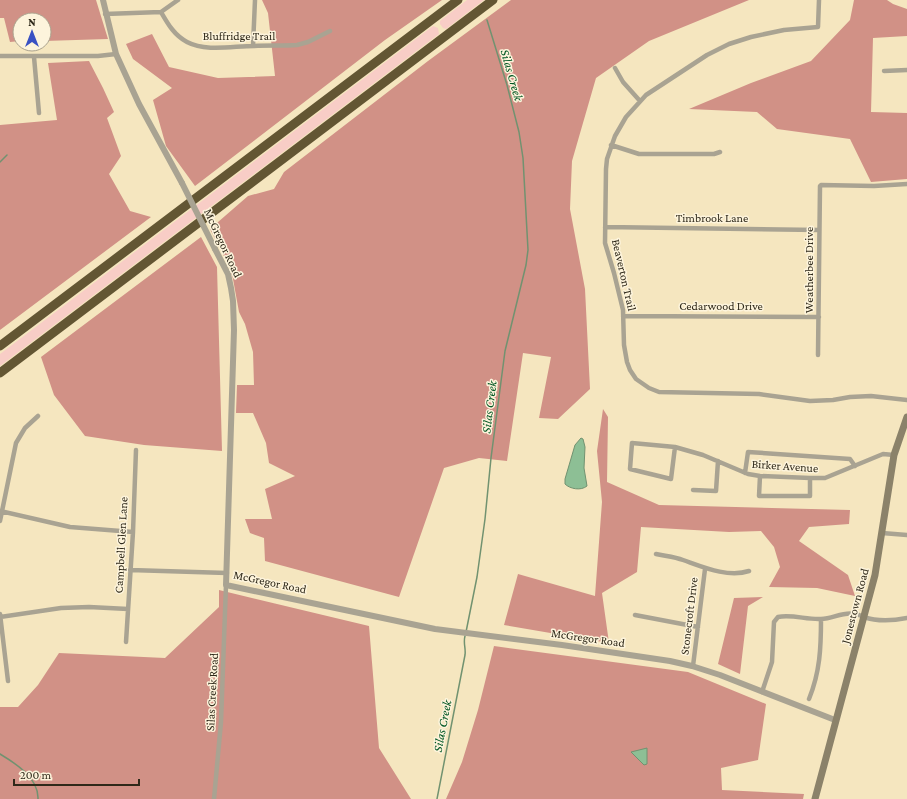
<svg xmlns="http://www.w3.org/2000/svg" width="907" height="799" font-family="'Crimson Pro',serif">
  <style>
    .green { fill: #f8cdc6 }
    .forest { fill: #d19186 }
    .water { fill: #8dbf95; stroke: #719270 }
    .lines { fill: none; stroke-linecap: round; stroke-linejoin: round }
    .stream { stroke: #719270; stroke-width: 1.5 }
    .minor { stroke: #a9a392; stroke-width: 4.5 }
    .tertiary { stroke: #a9a392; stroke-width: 6 }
    .secondary { stroke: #8b826a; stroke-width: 7 }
    .motorway { stroke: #635633; stroke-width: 9 }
    .tertiary-bridge { stroke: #a9a392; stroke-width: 6 }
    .labels { text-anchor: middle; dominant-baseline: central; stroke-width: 3; stroke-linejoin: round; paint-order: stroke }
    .street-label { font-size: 12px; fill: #2f291a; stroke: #fdf4dc }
    .water-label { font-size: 13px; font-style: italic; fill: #015623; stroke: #fdf4dc }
  </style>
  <rect width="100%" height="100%" fill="#f5e6bf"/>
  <!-- green -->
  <path class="green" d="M467 0H484L446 29 443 28 440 24V21Z
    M433 26 438 28 439 34 0 366V354Z"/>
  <!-- forest -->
  <path class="forest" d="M0 0H96L108 39 44 41V20H20V41L10 42 4 18H0Z
    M262 0H442L385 40 195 186 166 146 153 100 172 88 133 59 126 44 152 34 169 67 218 78 275 76 268 13Z
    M511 0H749L649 41 596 78 572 161 570 209 585 289 590 389 558 419 539 418 551 357 523 353 507 461 479 458 444 468 399 597 265 561 264 538 250 533 245 519H272L265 489 295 476 269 463 266 443 253 413H236L237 385H254L253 352 245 324 239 312 233 279 229 266 210 229 248 196 274 189 284 172 428 61Z
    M854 0H887L893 4 907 9V36L873 38 871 112 907 113V179L871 182 850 139 777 129 757 112 689 109 751 83 811 61 850 20Z
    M89 61 103 88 114 112 107 118 121 156 109 174 130 211 151 217 0 330V125L57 120 48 63Z
    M201 237 217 267 222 451 144 445 85 436 54 395 41 357Z
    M603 409 608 417 607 482 659 505 850 510 849 524 809 527 799 541 848 575 855 596 817 588 769 587 780 567 774 547 761 531 729 532 641 527 637 572 602 593 609 643 504 625 518 574 595 596 602 502 597 451Z
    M219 590 369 626 379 748 411 799H0V707H18L38 685 59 653 165 658 219 607Z
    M763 597 748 606 740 674 718 664 734 598Z
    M494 646 688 672 766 704 758 760 721 768 722 790 804 794 803 799H446L462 762 478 710Z"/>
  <!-- water -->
  <path class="water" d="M581 438 583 439 585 447 584 468 587 486C581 491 570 489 565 484V479L575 445Z
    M647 748V764L644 765 631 752Z"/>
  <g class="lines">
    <!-- stream -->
    <path class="stream" d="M0 162 7 155
      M466 632 477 577 485 519 491 458 505 351 526 265 528 250 523 158 519 132 507 85 487 20
      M0 754C15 763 39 778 38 799
      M437 799 465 655C466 648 463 643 465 636"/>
    <!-- minor -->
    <path class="minor" d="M819 0 818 27 784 30 751 37 729 44 707 55 646 95 626 117 615 136 607 159 606 169 605 243 614 273 623 310 624 345 627 362 630 370 636 379 649 388 659 392 759 394 810 401 833 400 850 397 871 396 907 400
      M161 12C168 24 174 35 187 42 206 52 233 46 254 46 268 45 283 46 297 45L308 42 330 31
      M105 14 161 12 178 0
      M253 46 255 0
      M0 56H98L116 54
      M34 57 39 113
      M615 68 623 82 640 101
      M884 71 907 70
      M611 145 639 154H714L720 152
      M605 227 819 230
      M623 316 819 317
      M818 355 820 186 821 185 874 186 907 184
      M632 443 675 447 671 479 630 469Z
      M675 447 703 455 748 474 760 476 810 478H825L883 454 894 455
      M745 473 748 452 850 459 855 466
      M760 476 759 496H810V478
      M693 490 716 491 718 461
      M0 511 70 527 133 532
      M0 521 16 443 25 428 38 416
      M882 533 907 535
      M656 554C665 556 675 557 683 560 703 567 728 578 749 571
      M130 570 227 573
      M0 614 8 681
      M635 615 698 627
      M0 617 61 608 89 607 128 609
      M126 642 133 532 136 450
      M693 666 705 569
      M762 692 772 662 774 622 778 617C792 614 807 620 821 619 833 619 843 611 855 614 858 614 861 616 864 617 878 622 892 621 907 618
      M809 699C820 672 821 648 821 619
      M214 799 221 722 226 585"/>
    <!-- tertiary -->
    <path class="tertiary" d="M103 0 116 54 139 104 182 183
      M215 249 228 274 231 288 233 301 234 330 226 585 435 629 562 645 670 661 692 666 720 675 835 720"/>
    <!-- secondary -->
    <path class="secondary" d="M815 799 875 575 894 455 907 417"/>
    <!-- motorway -->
    <path class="motorway" d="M0 346 458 0
      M0 373 493 0"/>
    <!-- tertiary-bridge -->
    <path class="tertiary-bridge" d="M182 183 215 249"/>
  </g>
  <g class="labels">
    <!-- street labels -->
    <g class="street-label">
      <text x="239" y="36">Bluffridge Trail</text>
      <text x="712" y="218">Timbrook Lane</text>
      <text transform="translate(223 243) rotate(65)">McGregor Road</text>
      <text transform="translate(809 270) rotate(-90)">Weatherbee Drive</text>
      <text transform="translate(624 275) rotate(77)">Beaverton Trail</text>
      <text x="721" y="306">Cedarwood Drive</text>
      <text transform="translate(785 466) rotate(4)">Birker Avenue</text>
      <text transform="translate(121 545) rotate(-87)">Campbell Glen Lane</text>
      <text transform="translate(270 582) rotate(12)">McGregor Road</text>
      <text transform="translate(855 606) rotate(-75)">Jonestown Road</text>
      <text transform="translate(689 616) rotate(-83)">Stonecroft Drive</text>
      <text transform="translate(588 638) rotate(8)">McGregor Road</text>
      <text transform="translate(212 692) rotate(-87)">Silas Creek Road</text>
    </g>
    <!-- water labels -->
    <g class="water-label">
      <text transform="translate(512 75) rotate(74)">Silas Creek</text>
      <text transform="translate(489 407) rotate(-83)">Silas Creek</text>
      <text transform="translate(442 726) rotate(-79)">Silas Creek</text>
    </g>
  </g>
  <!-- north arrow -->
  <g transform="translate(32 32)"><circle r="19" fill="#fdf4dc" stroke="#aba38e"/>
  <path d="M0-3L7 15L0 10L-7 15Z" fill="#3951c3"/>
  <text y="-6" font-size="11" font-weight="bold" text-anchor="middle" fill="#2f291a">N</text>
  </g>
  <!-- scale -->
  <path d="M14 779v6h125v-6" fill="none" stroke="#2f291a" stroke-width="2"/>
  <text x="20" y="779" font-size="12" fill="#2f291a" stroke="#fdf4dc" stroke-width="3" paint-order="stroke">200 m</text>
</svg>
